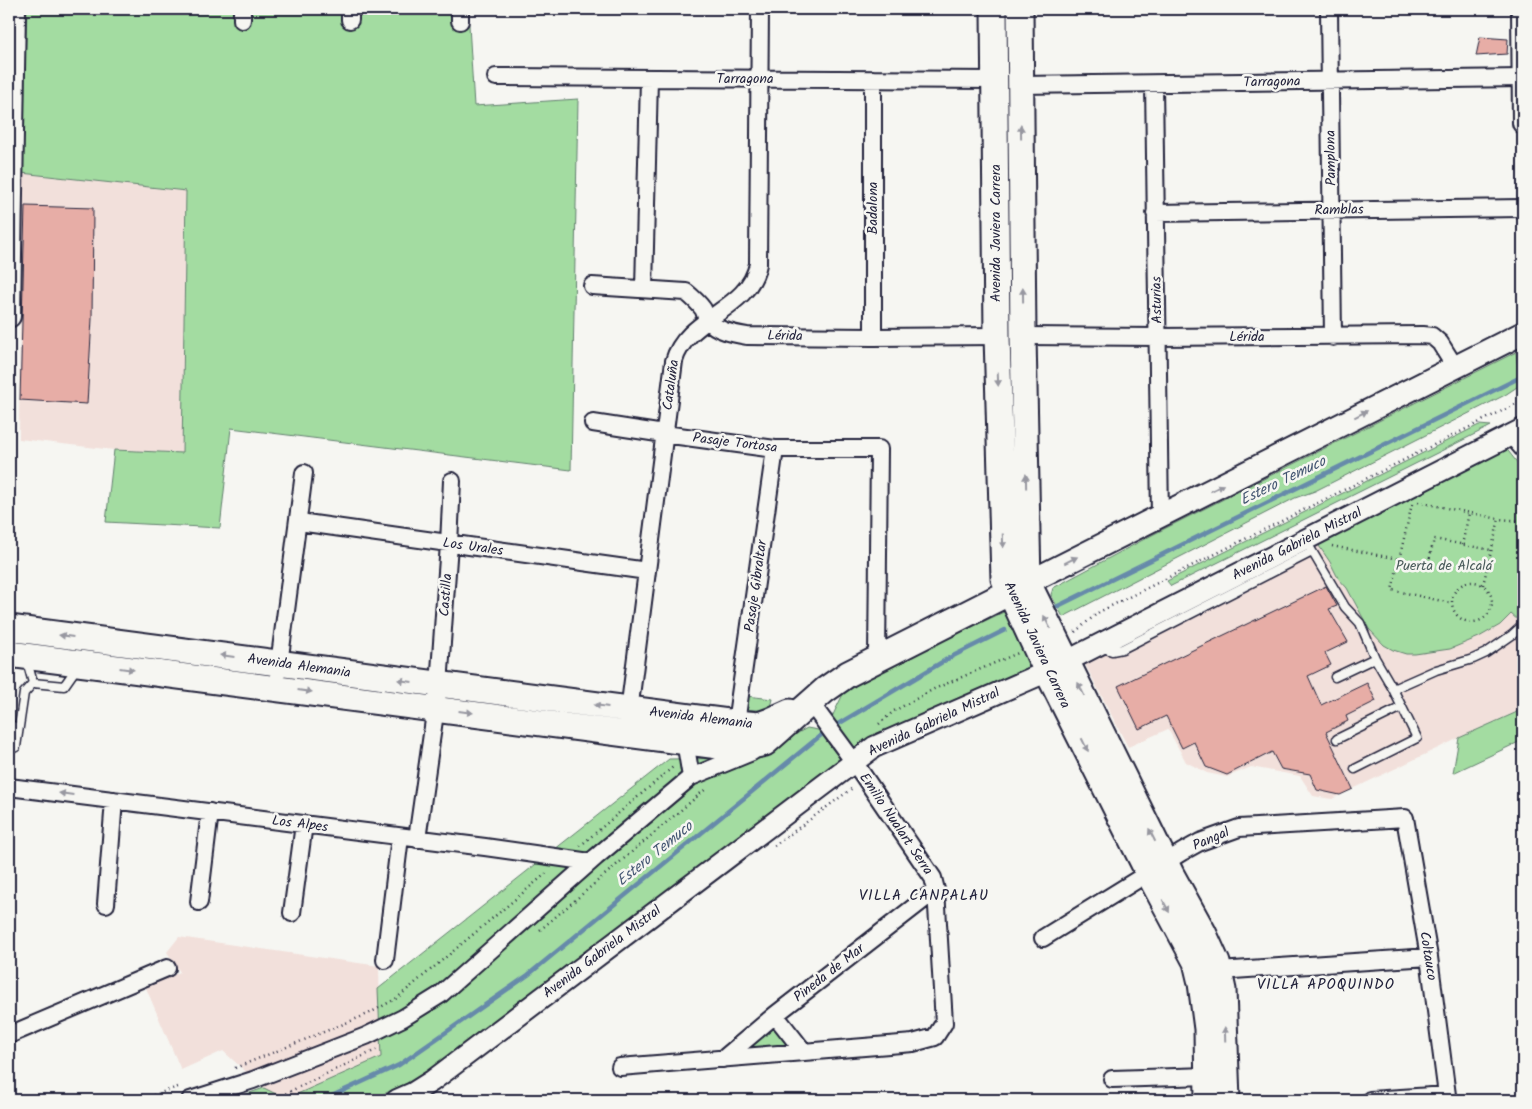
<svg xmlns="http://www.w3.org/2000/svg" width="1532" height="1109" font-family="Kalam,sans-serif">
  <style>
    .built { fill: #f2e0db }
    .green { fill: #a3dca1; stroke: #627f6e }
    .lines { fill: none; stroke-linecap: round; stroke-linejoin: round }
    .stream { stroke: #668aaa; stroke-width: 4.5 }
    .building { fill: #e7ada6; stroke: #22223b }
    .service-casing { stroke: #22223b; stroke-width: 11 }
    .minor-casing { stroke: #22223b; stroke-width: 20 }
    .tertiary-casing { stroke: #22223b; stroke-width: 24 }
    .secondary-casing { stroke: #22223b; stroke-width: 26 }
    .primary-casing { stroke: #22223b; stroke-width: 29 }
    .path { stroke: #22223b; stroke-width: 2.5; stroke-dasharray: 1 4; stroke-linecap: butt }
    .service { stroke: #f6f6f2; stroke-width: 8 }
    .minor { stroke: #f6f6f2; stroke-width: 16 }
    .tertiary { stroke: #f6f6f2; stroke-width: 20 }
    .secondary { stroke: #f6f6f2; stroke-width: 22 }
    .primary { stroke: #f6f6f2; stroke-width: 25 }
    .oneway { fill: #9797a0 }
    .labels { text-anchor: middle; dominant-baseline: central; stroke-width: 5; stroke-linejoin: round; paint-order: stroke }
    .street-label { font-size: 14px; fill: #22223b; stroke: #f6f6f2 }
    .park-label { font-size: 14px; fill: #495a5a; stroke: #f6f6f2 }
    .water-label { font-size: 15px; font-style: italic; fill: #445672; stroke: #f6f6f2 }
    .neighbourhood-label { font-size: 15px; letter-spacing: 1px; fill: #22223b; stroke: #f6f6f2 }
  </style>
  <rect width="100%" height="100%" fill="#f6f6f2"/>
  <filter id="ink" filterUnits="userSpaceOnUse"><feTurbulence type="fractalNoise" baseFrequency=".02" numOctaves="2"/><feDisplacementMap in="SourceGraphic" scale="10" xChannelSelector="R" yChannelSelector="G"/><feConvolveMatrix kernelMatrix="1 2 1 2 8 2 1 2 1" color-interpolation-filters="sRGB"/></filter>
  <g filter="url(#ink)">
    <!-- built -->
    <path class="built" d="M21 173 186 191 182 453 114 450 19 439Z
      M1317 543 1330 562 1338 578 1347 588 1356 606 1450 649 1479 637 1500 625 1511 614 1519 621 1523 615V707L1515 713 1459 738 1332 799 1313 796 1300 776 1251 767 1227 777 1207 773 1186 762 1168 729 1128 747 1083 660Z
      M179 937 379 966 381 1057 286 1099 264 1088 223 1051 181 1070 146 988 180 972 167 952Z"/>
    <!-- green -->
    <path class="green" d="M27 9H468L474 106 578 99 571 470 231 428 220 528 106 522 114 450 182 453 186 191 21 173Z
      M1516 352 1520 385 1505 395 1315 491 1295 498 1063 617 1051 595 1053 588 1154 534Z
      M1479 425 1491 426 1171 586 1167 581Z
      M1505 447 1523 470V615L1519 621 1511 614 1500 625 1479 637 1450 649 1415 654H1406L1393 650 1384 645 1369 629 1347 588 1338 578 1330 562 1317 543Z
      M1010 609 1035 663 1025 669 854 748 832 717 843 694 860 680Z
      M746 696 773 699 770 711 744 709Z
      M1523 707V740L1453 773 1459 738 1515 713Z
      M807 728 818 730 843 763 420 1077 371 1100H230L264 1088 286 1099 381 1057 378 989 669 759 753 758Z
      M773 1023 791 1047 735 1051Z"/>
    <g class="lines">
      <!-- stream -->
      <path class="stream" d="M1054 608 1523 376
        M833 727 949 658 1005 630
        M323 1100 399 1065 528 975 826 731"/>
    </g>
    <!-- building -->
    <path class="building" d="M1480 37 1508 39 1507 54 1476 56Z
      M25 206 93 208 92 319 87 404 20 400Z
      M1326 586 1337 606 1329 609 1348 642 1325 653 1331 665 1308 676 1321 705 1367 683 1376 701 1346 716 1348 721 1326 732 1353 789 1340 795 1317 790 1310 774 1281 769 1272 752 1227 775 1206 767 1194 742 1182 748 1166 716 1139 729 1118 686Z"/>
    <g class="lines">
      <defs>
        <path id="service" d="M1306 541 1345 607 1360 623 1375 658 1393 689 1417 738 1355 769
          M1100 647 1112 651 1122 649 1312 552
          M27 661 33 683
          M1335 677 1375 658
          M33 683 64 686 78 666
          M1393 689 1436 670 1473 659 1486 653 1512 635 1523 625
          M9 724 18 729
          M1337 739 1402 707
          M9 750 16 747 24 693 33 683"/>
        <path id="minor" d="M1329 9 1333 337
          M242 20V9
          M350 20V9
          M460 21V9
          M496 77 995 80
          M873 79V337
          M1154 84 1160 517
          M1020 85 1523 78
          M1155 213 1523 208
          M592 286 686 292C692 297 698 302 703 309 705 312 705 317 708 320 716 331 735 334 747 336L873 337 997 336
          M644 289 649 78
          M1023 336 1158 337 1423 335 1432 336 1440 343 1455 367
          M593 423 664 434 775 449H879L877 659
          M1511 435 1523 449
          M299 522 647 571
          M278 672 304 473
          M628 719 674 361C687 316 749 311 758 264L760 9
          M736 723 775 449
          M685 741 691 777
          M9 787 485 847 590 862
          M417 839 439 685 449 544 452 481
          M199 902 210 812
          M106 904 114 800
          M292 913 304 824
          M1043 938 1182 852 1200 842 1239 828 1405 818 1429 957 1447 1095 1370 1100
          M385 960 400 837
          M1219 971 1429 957
          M775 1015 804 1052
          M9 1035 167 968
          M723 1059 775 1015 936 890
          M620 1067 913 1043 935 1037 944 1023 936 890 933 878 854 762 810 702
          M1112 1079 1208 1076
          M190 1100 253 1080 366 1036 403 1018 440 995 596 857 691 777 752 752"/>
        <path id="tertiary" d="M1522 9 1523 123
          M397 1100 413 1093 432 1081 874 747 1037 676 1067 661 1523 429"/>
        <path id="secondary" d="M9 316 14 9
          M1013 591 1035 579 1523 333"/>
        <path id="primary" d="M994 9 997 336 1004 579 1041 659 1149 874 1196 962 1201 983 1207 1029 1208 1100
          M1020 9 1023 336 1028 583 1171 874 1203 932 1217 963 1223 990 1227 1100
          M9 628 736 723 759 725 770 721 790 712
          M9 654 734 748 747 747 765 743 825 690 848 674 1010 592"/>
      </defs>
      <!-- service casing -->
      <use href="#service" class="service-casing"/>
      <!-- minor casing -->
      <use href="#minor" class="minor-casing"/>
      <!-- tertiary casing -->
      <use href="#tertiary" class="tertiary-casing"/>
      <!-- secondary casing -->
      <use href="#secondary" class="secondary-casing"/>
      <!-- primary casing -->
      <use href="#primary" class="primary-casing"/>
      <!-- path -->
      <path class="path" d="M1418 502 1499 519 1523 521
        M1412 504 1392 590 1451 603
        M1462 545 1469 513
        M1332 546 1428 565 1434 539 1491 550
        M1452 602a20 20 0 1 1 40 0a20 20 0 1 1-40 0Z
        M1483 585 1499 519
        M1075 632 1099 612 1514 405 1523 399
        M879 724 894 711 934 689 1018 653
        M580 846 673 767
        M774 846 854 787
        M540 930 707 788
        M235 1068 368 1014 397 998 549 871
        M139 1100 181 1086
        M272 1100 380 1048"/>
      <!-- service -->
      <use href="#service" class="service"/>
      <!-- minor -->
      <use href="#minor" class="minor"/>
      <!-- tertiary -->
      <use href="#tertiary" class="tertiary"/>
      <!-- secondary -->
      <use href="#secondary" class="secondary"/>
      <!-- primary -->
      <use href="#primary" class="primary"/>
    </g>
    <!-- one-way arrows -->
    <defs><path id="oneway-solid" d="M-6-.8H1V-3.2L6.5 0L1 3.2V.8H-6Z" transform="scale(1.25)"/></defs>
    <g class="oneway">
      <use href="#oneway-solid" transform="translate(1021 132) rotate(-91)"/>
      <use href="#oneway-solid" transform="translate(1023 295) rotate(-91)"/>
      <use href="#oneway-solid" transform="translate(998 379) rotate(88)"/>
      <use href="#oneway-solid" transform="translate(1361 414) rotate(-27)"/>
      <use href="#oneway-solid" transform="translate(1026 481) rotate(-91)"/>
      <use href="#oneway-solid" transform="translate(1217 488) rotate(-27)"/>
      <use href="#oneway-solid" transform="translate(1003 541) rotate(88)"/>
      <use href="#oneway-solid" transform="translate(1071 560) rotate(-26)"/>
      <use href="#oneway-solid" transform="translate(1047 622) rotate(-117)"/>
      <use href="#oneway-solid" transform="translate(66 636) rotate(-173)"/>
      <use href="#oneway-solid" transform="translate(227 656) rotate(-173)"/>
      <use href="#oneway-solid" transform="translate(127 669) rotate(7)"/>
      <use href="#oneway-solid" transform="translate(405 681) rotate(-172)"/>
      <use href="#oneway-solid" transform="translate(1081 689) rotate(-116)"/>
      <use href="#oneway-solid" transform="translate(305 691) rotate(7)"/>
      <use href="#oneway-solid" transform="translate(601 706) rotate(-173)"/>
      <use href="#oneway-solid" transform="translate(466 712) rotate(7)"/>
      <use href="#oneway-solid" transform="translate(1085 745) rotate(63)"/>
      <use href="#oneway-solid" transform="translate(66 794) rotate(-173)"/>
      <use href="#oneway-solid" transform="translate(1152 835) rotate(-116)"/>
      <use href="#oneway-solid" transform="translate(1166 906) rotate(62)"/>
      <use href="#oneway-solid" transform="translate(1225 1034) rotate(-92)"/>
    </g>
  </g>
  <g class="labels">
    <!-- street labels -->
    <g class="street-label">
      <text x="745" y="79">Tarragona</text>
      <text transform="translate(1272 82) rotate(-1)">Tarragona</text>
      <text transform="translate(1331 158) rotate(-91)">Pamplona</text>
      <text transform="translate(873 208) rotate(-90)">Badalona</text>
      <text transform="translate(1339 210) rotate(-1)">Ramblas</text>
      <text transform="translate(996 233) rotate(-90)">Avenida Javiera Carrera</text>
      <text transform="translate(1157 300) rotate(-91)">Asturias</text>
      <text transform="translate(785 336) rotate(1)">Lérida</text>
      <text x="1247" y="337">Lérida</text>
      <text transform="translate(671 385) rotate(-82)">Cataluña</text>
      <text transform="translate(735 443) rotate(7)">Pasaje Tortosa</text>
      <text transform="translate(1297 544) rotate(-27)">Avenida Gabriela Mistral</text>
      <text transform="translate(473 547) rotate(8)">Los Urales</text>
      <text transform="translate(756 586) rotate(-82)">Pasaje Gibraltar</text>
      <text transform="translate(446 595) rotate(-86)">Castilla</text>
      <text transform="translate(1037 645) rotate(65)">Avenida Javiera Carrera</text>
      <text transform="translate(299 666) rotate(8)">Avenida Alemania</text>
      <text transform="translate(701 718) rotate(7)">Avenida Alemania</text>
      <text transform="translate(934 722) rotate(-25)">Avenida Gabriela Mistral</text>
      <text transform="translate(300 824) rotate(7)">Los Alpes</text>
      <text transform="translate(896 824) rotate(56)">Emilio Nualart Serra</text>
      <text transform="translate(1211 839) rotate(-23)">Pangal</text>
      <text transform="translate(602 952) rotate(-37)">Avenida Gabriela Mistral</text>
      <text transform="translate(1428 956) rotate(81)">Coltauco</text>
      <text transform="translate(829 973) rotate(-38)">Pineda de Mar</text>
    </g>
    <!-- park labels -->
    <g class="park-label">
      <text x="1444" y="566">Puerta de Alcalá</text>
    </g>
    <!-- water labels -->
    <g class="water-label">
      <text transform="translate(1283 481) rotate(-26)">Estero Temuco</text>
      <text transform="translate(655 854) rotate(-39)">Estero Temuco</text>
    </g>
    <!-- neighbourhood labels -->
    <g class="neighbourhood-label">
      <text x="924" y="896">VILLA CANPALAU</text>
      <text x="1326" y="985">VILLA APOQUINDO</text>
    </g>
  </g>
  <!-- margin -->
  <rect width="1532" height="1109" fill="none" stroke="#f6f6f2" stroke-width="30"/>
  <rect x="15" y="15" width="1502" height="1079" fill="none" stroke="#22223b" stroke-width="2" filter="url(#ink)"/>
</svg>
